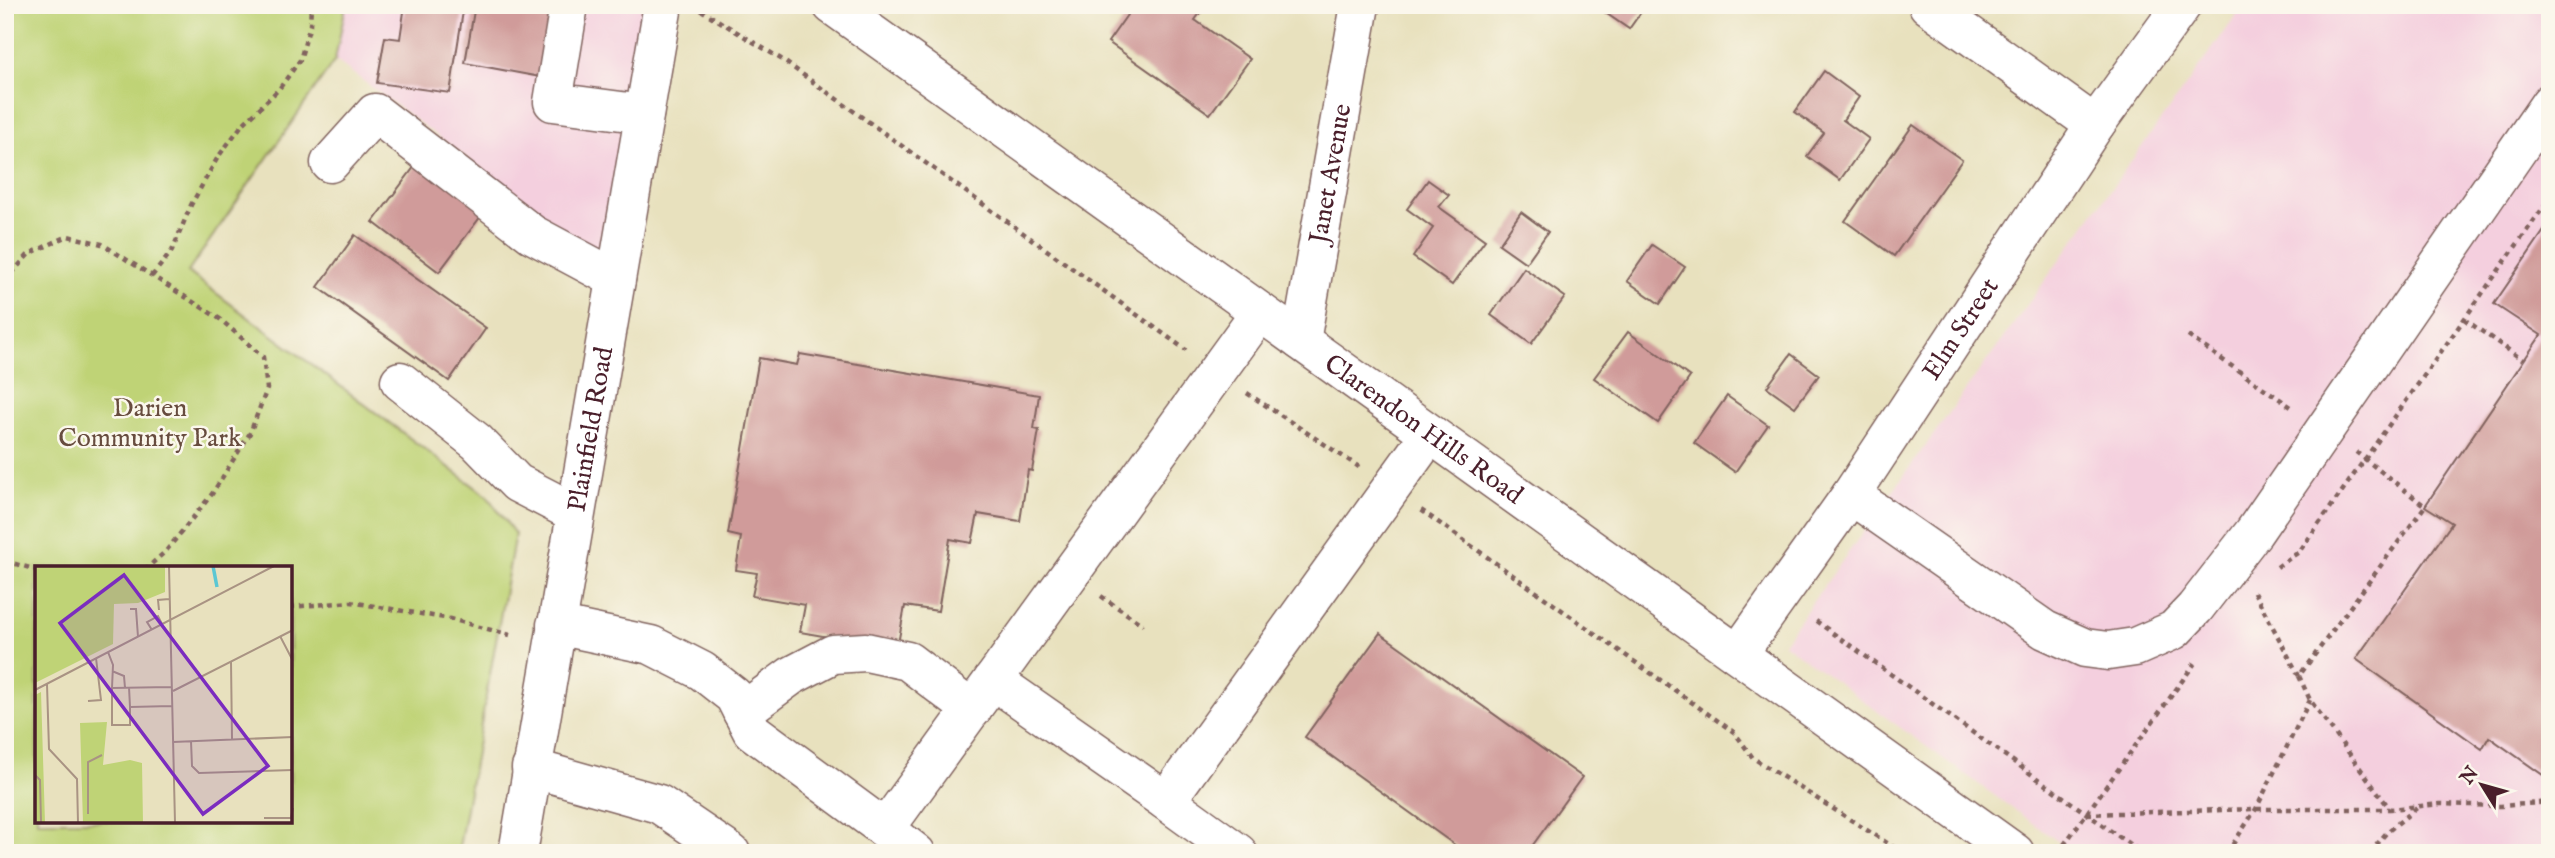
<svg xmlns="http://www.w3.org/2000/svg" width="2555" height="858" font-family="'IM FELL English',serif">
  <style>
    .built { fill: #f4cfde }
    .green { fill: #bfd376; stroke: #847950; stroke-width: 2; fill-rule: evenodd }
    .building { fill: #d09b9a }
    .lines { fill: none; stroke-linecap: round; stroke-linejoin: round }
    .minor-casing { stroke: #81635e; stroke-width: 41 }
    .major-casing { stroke: #81635e; stroke-width: 41 }
    .path { stroke: #81635e; stroke-width: 4.5; stroke-dasharray: 5 5; stroke-linecap: butt }
    .minor { stroke: #fff; stroke-width: 38 }
    .major { stroke: #fff; stroke-width: 38 }
    .labels { text-anchor: middle; dominant-baseline: central; stroke-width: 5; stroke-linejoin: round; paint-order: stroke }
    .street-label { font-size: 26px; fill: #4a1f2b; stroke: #fbf7ec }
    .park-label { font-size: 26px; fill: #674c3e; stroke: #fbf7ec }
    .inset-river { fill: none; stroke: #5bc7d3; stroke-width: 3.5 }
    .inset-road { fill: none; stroke: #a99383; stroke-width: 2 }
    .view { fill: #7b2cbf; fill-opacity: 0.15; stroke: #7b2cbf; stroke-width: 3.5 }
    .inset-edge { fill: none; stroke: #4a1f2b; stroke-width: 3.5 }
  </style>
  <rect width="100%" height="100%" fill="#fbf7ec"/>
  <filter id="ink" filterUnits="userSpaceOnUse"><feTurbulence type="fractalNoise" baseFrequency=".0143" numOctaves="2"/><feDisplacementMap in="SourceGraphic" scale="14" xChannelSelector="R" yChannelSelector="G"/><feConvolveMatrix kernelMatrix="1 2 1 2 8 2 1 2 1" color-interpolation-filters="sRGB"/></filter>
  <filter id="wash" filterUnits="userSpaceOnUse"><feTurbulence type="fractalNoise" baseFrequency=".00686" numOctaves="4" result="noise"/><feDisplacementMap in="SourceGraphic" scale="28" xChannelSelector="R" yChannelSelector="G"/><feGaussianBlur stdDeviation="1.57" result="paint"/><feColorMatrix in="noise" values="0 0 0 0 0 0 0 0 0 0 0 0 0 0 0 0 0 1.4 0 .05"/><feComposite in="paint" operator="in"/></filter>
  <g filter="url(#wash)">
    <rect width="100%" height="100%" fill="#e8e1be"/>
    <!-- built -->
    <path class="built" d="M346 5H644L604 260 335 60Z
      M2244 5H2550V853H2074L1783 643Z"/>
    <!-- green -->
    <path class="green" d="M5 5H346L335 60 188 272 487 496 515 534 458 853H5ZM37 568H290V821H37Z"/>
    <g id="blocks">
      <!-- building -->
      <path class="building" d="M405 5H464L450 93 377 83 385 37 400 39Z
        M475 5H564L551 79 465 63Z
        M1134 5H1206L1195 20 1250 59 1210 114 1108 42Z
        M1594 5H1646L1629 29Z
        M1824 71 1859 97 1843 120 1869 139 1840 180 1807 156 1824 133 1795 112Z
        M1913 125 1962 160 1894 256 1845 221Z
        M421 158 487 208 439 272 373 222Z
        M1428 180 1449 195 1439 207 1485 240 1452 285 1413 257 1433 228 1407 209Z
        M1521 212 1548 232 1526 263 1499 244Z
        M2550 222V780L2489 737 2482 749 2356 659 2452 523 2425 506 2541 335 2494 304Z
        M355 235 486 328 449 381 318 287Z
        M1652 245 1685 267 1660 304 1627 281Z
        M1524 268 1565 297 1531 344 1491 315Z
        M1628 332 1690 377 1658 423 1594 378Z
        M800 354 1039 395 1034 429 1039 430 1032 471 1028 470 1020 521 978 514 972 543 950 539 938 611 905 606 897 649 800 632 805 605 752 596 757 573 736 570 741 537 728 534 759 358 797 365Z
        M1791 354 1819 375 1795 407 1767 387Z
        M1727 396 1768 425 1735 472 1694 443Z
        M1380 633 1582 777 1527 853H1466L1305 737Z"/>
    </g>
  </g>
  <g filter="url(#ink)">
    <use href="#blocks" fill-opacity="0" stroke="#81635e" stroke-width="2"/>
    <g class="lines">
      <defs>
        <g id="minor">
          <path d="M569 5 553 102 644 114"/>
          <path id="s1" d="M832 5 2015 853"/>
          <path d="M1928 5 2095 125"/>
          <path d="M330 163 375 113 532 234 616 279"/>
          <path id="s2" d="M1301 341 1360 5"/>
          <path d="M400 381 477 442 517 483 575 513"/>
          <path d="M1851 495 2045 630 2085 648 2108 651 2135 647 2174 630 2195 608 2254 532 2550 103"/>
          <path d="M556 625 651 645 702 671 734 696 752 731 885 829 1260 312"/>
          <path id="s3" d="M1738 654 1851 495 2095 125 2182 5"/>
          <path d="M993 680 1166 801 1430 434"/>
          <path d="M742 712 791 676 833 654 866 652 908 661 972 710"/>
          <path d="M531 768 659 804 731 853"/>
          <path d="M1166 801 1238 853"/>
          <path d="M885 829 916 853"/>
        </g>
        <g id="major">
          <path id="s4" d="M518 853 663 5"/>
        </g>
      </defs>
      <!-- minor casing -->
      <use href="#minor" class="minor-casing"/>
      <!-- major casing -->
      <use href="#major" class="major-casing"/>
      <!-- path -->
      <path class="path" d="M701 10 781 59 1186 350
        M152 276 172 251 191 205 218 157 242 125 279 89 300 60 310 25 311 5
        M5 281 29 254 68 236 102 244 220 319 263 357 267 389 250 433 212 494 166 551 147 568
        M2464 319 2523 360
        M2188 336 2294 409
        M1247 393 1359 467
        M1421 510 1735 733 1753 758 1903 853
        M5 561 37 570
        M2277 567 2299 552 2550 198
        M2254 592 2299 676 2425 506 2356 452
        M1101 596 1143 625
        M290 607 351 602 450 619 510 635
        M1816 621 2142 853
        M2299 676 2310 700 2390 809 2440 804 2501 806 2550 802
        M2087 814 2256 809H2389
        M2058 853 2195 663
        M2227 853 2256 809 2310 700
        M2370 853 2387 832 2418 807"/>
      <!-- minor -->
      <use href="#minor" class="minor"/>
      <!-- major -->
      <use href="#major" class="major"/>
    </g>
  </g>
  <g class="labels">
    <!-- street labels -->
    <g class="street-label">
      <text stroke="none"><textPath href="#s2" startOffset="170">Janet Avenue</textPath></text>
      <text stroke="none"><textPath href="#s3" startOffset="394">Elm Street</textPath></text>
      <text stroke="none"><textPath href="#s4" startOffset="430">Plainfield Road</textPath></text>
      <text stroke="none"><textPath href="#s1" startOffset="728">Clarendon Hills Road</textPath></text>
    </g>
    <!-- park labels -->
    <g class="park-label">
      <text x="150" y="408">Darien<tspan x="150" dy="30">Community Park</tspan></text>
    </g>
  </g>
  <!-- overview -->
  <g transform="translate(35 566)">
    <rect width="257" height="257" fill="#e8e1be"/>
    <path d="M0 0H130V26L103 37 79 38 78 78 0 117ZM6 126 10 257H0V129ZM72 156 68 199 95 194 107 197 108 257H48L45 157Z" fill="#bfd376"/>
    <path class="inset-river" d="M178 0 182 21"/>
    <path class="inset-road" d="M134 0 140 257M95 43H101L103 71M124 44 123 34 134 33M117 64 112 56 123 50 127 58M245 70 258 95M73 86 78 99 77 122 136 121M196 95 197 173M77 105 89 110 90 122M12 118 14 183 42 213 43 257M94 121 95 141 137 140M77 122V159H95V141M0 124 239 0M138 125 258 64M53 135 66 134 61 92M156 175 157 200 164 207 258 204M138 176 258 171M0 209 5 214 6 257M53 248V196L67 189M229 252H256L258 242"/>
    <path class="view" d="M89 9 233 200 168 248 25 57Z"/>
    <rect width="257" height="257" class="inset-edge"/>
  </g>
  <!-- margin -->
  <rect width="2555" height="858" fill="none" stroke="#fbf7ec" stroke-width="28"/>
  <!-- north arrow -->
  <g transform="translate(2482 785) rotate(307)" stroke="#fbf7ec" stroke-width="5" paint-order="stroke">
  <path d="M0-5L12 26L0 18L-12 26Z" fill="#4a1f2b"/>
  <text y="-10" font-size="19" font-weight="bold" text-anchor="middle" fill="#4a1f2b">N</text>
  </g>
</svg>
